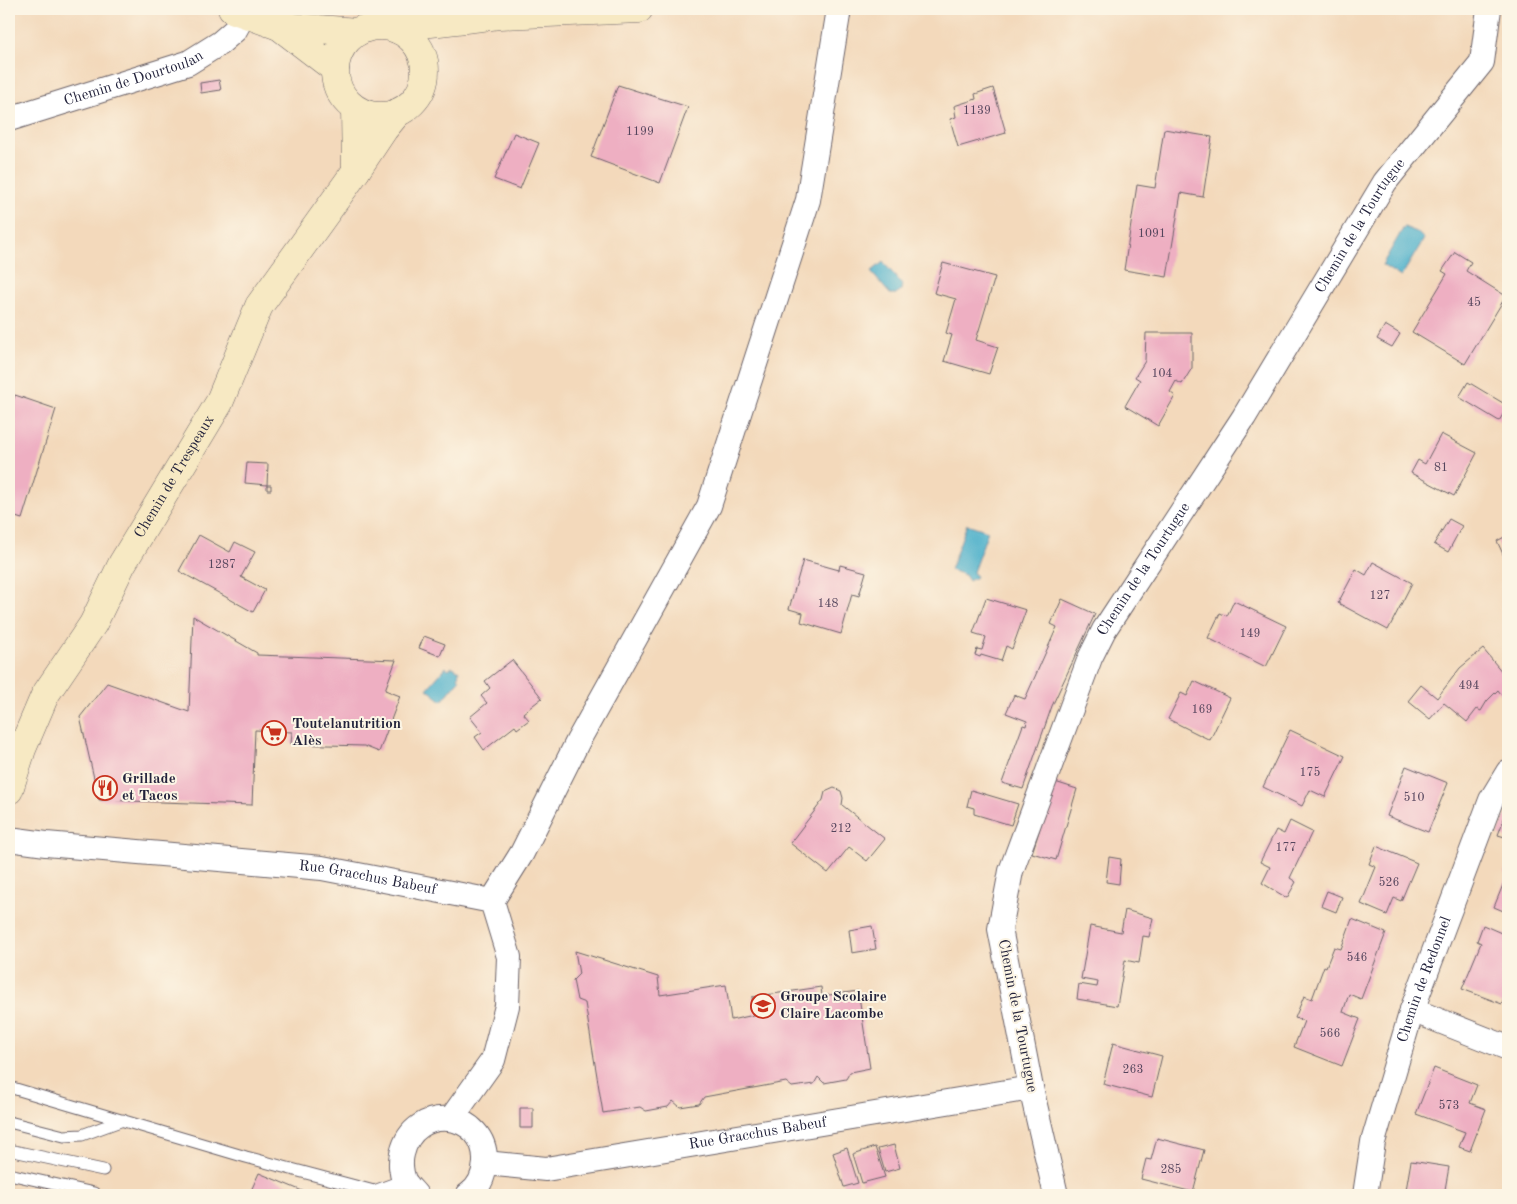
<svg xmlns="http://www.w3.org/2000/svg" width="1517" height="1204" font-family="'Old Standard TT',serif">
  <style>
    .water { fill: #4aafca; stroke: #366882 }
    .building { fill: #eeafc2 }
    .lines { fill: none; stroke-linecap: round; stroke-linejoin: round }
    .lane-casing { stroke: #6b6268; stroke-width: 13 }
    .street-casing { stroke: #6b6268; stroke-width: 26 }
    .secondary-casing { stroke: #6b6268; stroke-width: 29 }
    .lane { stroke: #fff; stroke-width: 11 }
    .street { stroke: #fff; stroke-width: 24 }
    .secondary { stroke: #f7e9c3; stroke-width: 28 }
    .labels { text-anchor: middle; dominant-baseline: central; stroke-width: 4; stroke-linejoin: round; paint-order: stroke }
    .number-label { font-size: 12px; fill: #55455d }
    .street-label { font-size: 15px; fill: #22223b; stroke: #fcf5e5 }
    .poi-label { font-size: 15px; font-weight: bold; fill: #22223b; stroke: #fcf5e5; text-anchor: start }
  </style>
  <rect width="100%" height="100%" fill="#fcf5e5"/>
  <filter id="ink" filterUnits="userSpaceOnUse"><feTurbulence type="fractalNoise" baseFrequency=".02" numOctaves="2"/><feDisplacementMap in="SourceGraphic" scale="10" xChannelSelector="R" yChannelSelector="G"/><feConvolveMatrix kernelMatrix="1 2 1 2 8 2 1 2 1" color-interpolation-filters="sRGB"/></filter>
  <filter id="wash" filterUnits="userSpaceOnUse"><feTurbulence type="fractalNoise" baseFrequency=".0096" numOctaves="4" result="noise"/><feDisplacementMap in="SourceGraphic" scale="20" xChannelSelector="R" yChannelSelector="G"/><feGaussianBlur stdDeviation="1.12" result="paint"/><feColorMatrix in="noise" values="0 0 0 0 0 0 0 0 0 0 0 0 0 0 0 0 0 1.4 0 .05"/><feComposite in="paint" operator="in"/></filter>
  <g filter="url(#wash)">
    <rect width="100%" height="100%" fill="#f3d9bb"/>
    <!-- water -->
    <path class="water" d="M1404 227 1417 232 1424 239 1401 277 1382 265Z
      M883 262 902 284 901 290 896 294H890L871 272Z
      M967 524 988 531 973 572 976 577 969 581 965 575 950 570Z
      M446 667 448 669 453 667 459 671 458 677 460 679 442 701 427 689Z"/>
    <g id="blocks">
      <!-- building -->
      <path class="building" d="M219 80 221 90 201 93 200 83Z
        M618 85 688 107 660 183 591 157Z
        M993 88 1006 133 958 147 950 119 956 117 954 106 976 99 975 94Z
        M1164 129 1212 137 1203 197 1181 193 1167 277 1124 270 1137 185 1155 188Z
        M514 133 539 143 520 189 494 179Z
        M1455 252 1471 262 1466 271 1506 296 1465 364 1412 332 1447 274 1442 271Z
        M943 263 995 277 976 340 998 347 989 374 944 361 952 335 946 333 956 299 934 293Z
        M1385 325 1400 334 1392 347 1377 339Z
        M1146 333H1192V368L1182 384 1176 381 1170 392 1175 396 1158 426 1125 406 1140 380 1135 377 1145 361Z
        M1468 382 1508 406 1499 421 1459 397Z
        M15 395 56 409 22 519 9 515V413Z
        M1441 434 1477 453 1454 496 1411 473 1418 460 1425 464Z
        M247 463 268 464 267 485H271V490H267V485L245 483Z
        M1449 519 1462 526 1448 552 1434 544Z
        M199 535 230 552 235 542 255 552 241 577 265 590 253 612 179 571Z
        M1508 535V565L1497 541Z
        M803 560 839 570 840 565 866 572 859 596 852 594 841 634 801 622 803 613 789 609Z
        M1373 562 1412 583 1388 630 1338 603 1356 569 1366 575Z
        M986 598 1026 610 1012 649 1006 646 1001 661 981 655 980 657 975 655 977 649 982 650 986 637 973 633Z
        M1062 599 1095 614 1052 706 1023 789 1002 783 1023 725 1026 726 1027 721 1006 713 1014 695 1025 699 1057 627 1051 624Z
        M1234 601 1286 626 1266 667 1208 638 1220 613 1227 616Z
        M193 616 257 653V655L396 660 385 690 400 696 379 752 364 746 291 744 292 732 255 730 252 805 99 800 80 717 107 683 189 712Z
        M424 636 445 644 440 656 419 648Z
        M1483 649 1508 679V688L1501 694 1498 690 1487 701 1481 711 1477 709 1467 722 1444 703 1430 719 1408 701 1421 685 1437 698 1460 668Z
        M512 660 542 698 523 713 529 720 517 729 515 726 484 750 475 737 482 732 470 717 487 703 481 696 490 688 485 681Z
        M1194 681 1230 698 1210 740 1168 719 1181 693 1187 696Z
        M1290 730 1345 756 1325 797 1310 790 1302 806 1263 787Z
        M1406 766 1448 783 1428 832 1387 816Z
        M1055 782 1077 789 1056 860 1032 853Z
        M834 788 841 791 843 798 842 805 885 839 867 861 849 847 828 873 790 843 823 800 825 792Z
        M971 790 1018 804 1011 825 974 814V808L967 806Z
        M1505 816 1508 818V838L1498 835Z
        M1290 821 1312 832 1290 878 1296 882 1287 898 1262 883 1270 867 1260 862 1276 830 1284 834Z
        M1376 846 1417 863 1401 901 1394 898 1387 915 1361 904 1376 867 1369 864Z
        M1109 857 1121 859 1119 884 1106 882Z
        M1508 862V913L1494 907 1507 875 1504 873Z
        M1327 891 1342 897 1336 912 1321 906Z
        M1125 910 1153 918 1149 937 1143 936 1139 963 1125 960 1117 1006 1077 999 1079 984 1097 987 1098 982 1081 979 1090 926 1121 932Z
        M1352 919 1386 933 1361 999 1349 994 1343 1012 1360 1019 1342 1066 1294 1047 1304 1021 1295 1018 1304 996 1312 999 1324 966 1326 967 1334 947 1341 949Z
        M1483 925 1508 936 1507 953H1508V989L1502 1004 1462 989 1481 943 1477 941Z
        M872 926 876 949 852 953 849 930Z
        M575 951 658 977 660 995 726 985 731 1020 754 1015 752 997 821 987 822 996 858 991 870 1068 850 1072 846 1079 824 1083 818 1077 814 1084 792 1087 786 1082 704 1097 699 1104 680 1107 673 1101 668 1107 646 1111 640 1107 603 1113 585 1003 577 1000 573 980 579 974Z
        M1113 1043 1162 1056 1152 1097 1103 1084Z
        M1434 1068 1477 1085 1470 1103 1486 1109 1470 1151 1459 1147 1465 1132 1416 1114Z
        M520 1108H533V1128H520Z
        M1157 1138 1204 1150 1193 1192 1141 1179 1146 1159 1151 1160Z
        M894 1145 900 1168 885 1172 878 1149Z
        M875 1147 885 1177 862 1183 853 1154Z
        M847 1148 858 1183 844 1187 833 1153Z
        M1411 1161 1449 1167 1444 1195H1415L1416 1191 1406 1190Z
        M259 1173 312 1195H249Z"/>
    </g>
  </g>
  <g filter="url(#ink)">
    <use href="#blocks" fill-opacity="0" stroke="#6b6268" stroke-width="1"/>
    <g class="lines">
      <defs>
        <path id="lane" d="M9 1087 246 1157 374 1191 404 1180
          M9 1122 64 1136 82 1135 123 1120
          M9 1150 103 1170
          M9 1174 94 1193"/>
        <g id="street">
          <path d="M385 26 411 9"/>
          <path id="s1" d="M9 119 188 63 220 43 235 30 244 14"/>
          <path id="s2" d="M9 839 46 844 322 868 492 901 509 957 507 1006 493 1060 451 1119"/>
          <path d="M492 901 522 853 578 741 709 506 808 200 839 9"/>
          <path d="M1412 1010 1508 1048"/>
          <path id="s3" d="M485 1163 546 1169 1031 1088"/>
          <path d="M416 1195C413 1191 407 1186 404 1180 401 1173 400 1162 402 1154 414 1101 488 1111 485 1163 484 1176 479 1188 468 1195"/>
          <path id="s4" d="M1056 1195 1031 1088 1000 929 1011 871 1090 658 1104 630 1244 417 1385 182 1482 62 1489 9"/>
          <path id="s5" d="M1365 1195 1373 1142 1412 1010 1491 800 1508 772"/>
        </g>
        <g id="secondary">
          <path d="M232 9 279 26 335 69"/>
          <path d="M279 26 357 32"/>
          <circle cx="380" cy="71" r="45"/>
          <path d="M399 30 413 25 499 15 639 9"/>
          <path d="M355 109 356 171"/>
          <path id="s6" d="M9 790 22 749 45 695 93 624 122 564 219 403 259 306 356 171 384 129 397 113"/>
        </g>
      </defs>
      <!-- lane casing -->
      <use href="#lane" class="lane-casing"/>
      <!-- street casing -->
      <use href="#street" class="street-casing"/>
      <!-- secondary casing -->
      <use href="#secondary" class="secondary-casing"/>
      <!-- lane -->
      <use href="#lane" class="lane"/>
      <!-- street -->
      <use href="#street" class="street"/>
      <!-- secondary -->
      <use href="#secondary" class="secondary"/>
    </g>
  </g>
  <!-- icons -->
  <defs>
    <symbol id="supermarket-ring" viewBox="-11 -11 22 22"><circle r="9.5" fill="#fcf5e5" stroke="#c8321e" stroke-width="1.5"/><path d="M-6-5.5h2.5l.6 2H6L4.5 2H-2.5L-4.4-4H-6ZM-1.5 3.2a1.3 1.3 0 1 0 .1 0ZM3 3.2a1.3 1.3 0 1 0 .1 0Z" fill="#c8321e"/></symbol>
    <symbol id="restaurant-ring" viewBox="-11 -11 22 22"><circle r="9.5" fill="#fcf5e5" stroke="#c8321e" stroke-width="1.5"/><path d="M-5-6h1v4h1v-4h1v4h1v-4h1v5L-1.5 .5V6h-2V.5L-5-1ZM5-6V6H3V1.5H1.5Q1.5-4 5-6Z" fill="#c8321e"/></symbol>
    <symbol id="school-ring" viewBox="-11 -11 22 22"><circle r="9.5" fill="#fcf5e5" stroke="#c8321e" stroke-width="1.5"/><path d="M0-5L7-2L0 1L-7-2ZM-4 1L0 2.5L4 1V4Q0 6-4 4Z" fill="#c8321e"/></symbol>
  </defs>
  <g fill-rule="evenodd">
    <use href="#supermarket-ring" x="260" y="719" width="28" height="28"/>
    <use href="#restaurant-ring" x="91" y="774" width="28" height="28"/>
    <use href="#school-ring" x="749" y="992" width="28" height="28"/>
  </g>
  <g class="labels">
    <!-- number labels -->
    <g class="number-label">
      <text x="977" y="111">1139</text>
      <text x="640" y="132">1199</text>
      <text x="1152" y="234">1091</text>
      <text x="1474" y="303">45</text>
      <text x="1162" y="374">104</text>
      <text x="1441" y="468">81</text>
      <text x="222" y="565">1287</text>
      <text x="1380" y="596">127</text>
      <text x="828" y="604">148</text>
      <text x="1250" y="634">149</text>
      <text x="1469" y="686">494</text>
      <text x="1202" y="710">169</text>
      <text x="1310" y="773">175</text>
      <text x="1414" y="798">510</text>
      <text x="841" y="829">212</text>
      <text x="1286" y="848">177</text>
      <text x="1389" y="883">526</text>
      <text x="1357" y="958">546</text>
      <text x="1330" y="1034">566</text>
      <text x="1133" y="1070">263</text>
      <text x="1449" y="1106">573</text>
      <text x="1171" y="1170">285</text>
    </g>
    <!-- street labels -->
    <g class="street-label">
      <text stroke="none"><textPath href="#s1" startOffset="131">Chemin de Dourtoulan</textPath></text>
      <text stroke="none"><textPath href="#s4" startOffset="1068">Chemin de la Tourtugue</textPath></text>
      <text stroke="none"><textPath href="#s6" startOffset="356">Chemin de Trespeaux</textPath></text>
      <text stroke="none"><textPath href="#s4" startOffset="662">Chemin de la Tourtugue</textPath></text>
      <text stroke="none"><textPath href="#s2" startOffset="361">Rue Gracchus Babeuf</textPath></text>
      <text stroke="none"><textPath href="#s5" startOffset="224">Chemin de Redonnel</textPath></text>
      <text transform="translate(1017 1016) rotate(79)">Chemin de la Tourtugue</text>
      <text stroke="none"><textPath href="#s3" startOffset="276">Rue Gracchus Babeuf</textPath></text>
    </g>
    <!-- poi labels -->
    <g class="poi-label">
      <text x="292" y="724">Toutelanutrition<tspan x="292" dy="17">Alès</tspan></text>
      <text x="122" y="779">Grillade<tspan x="122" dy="17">et Tacos</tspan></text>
      <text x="780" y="997">Groupe Scolaire<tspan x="780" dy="17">Claire Lacombe</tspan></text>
    </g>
  </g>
  <!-- margin -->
  <rect width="1517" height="1204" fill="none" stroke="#fcf5e5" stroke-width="30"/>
</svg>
